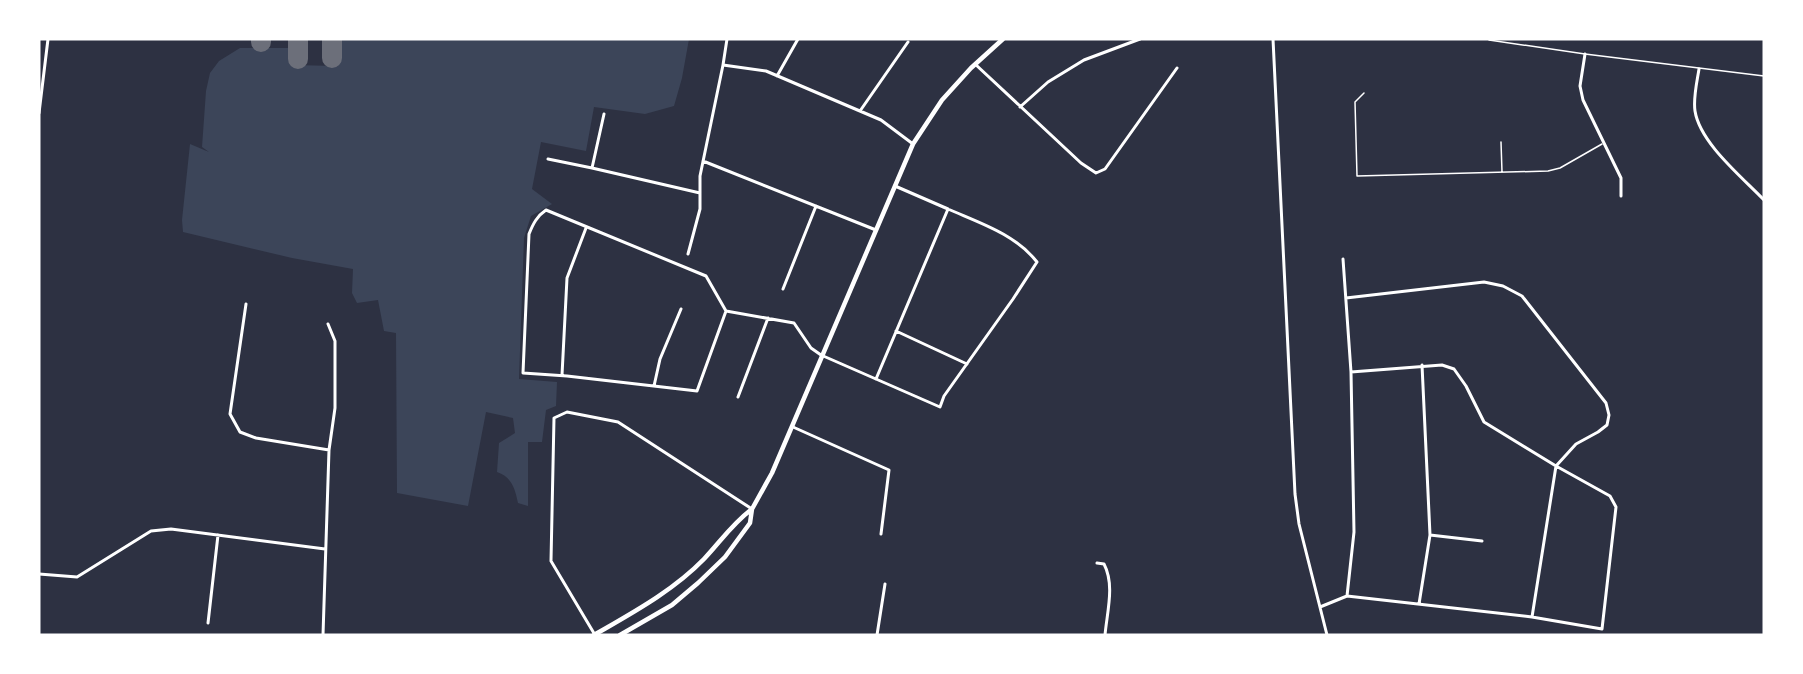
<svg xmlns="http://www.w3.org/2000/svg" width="1803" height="674" font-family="Signika,sans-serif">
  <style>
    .green { fill: #3c4559 }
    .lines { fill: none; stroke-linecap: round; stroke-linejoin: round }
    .taxiway { stroke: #6c6f7a; stroke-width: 20 }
    .service { stroke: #fff; stroke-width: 1.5 }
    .minor { stroke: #fff; stroke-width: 3 }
    .secondary { stroke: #fff; stroke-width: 4.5 }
  </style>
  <rect width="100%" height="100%" fill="#2d3142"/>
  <!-- green -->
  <path class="green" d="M339 39H689L682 78 674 106 645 114 594 107 586 151 541 142 532 189 552 204 531 216 524 238 519 379 557 382 556 406 546 410 542 442H528V506L518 503C515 489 512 477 497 472L499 443 515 433 513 418 486 412 468 506 397 493 396 333 384 331 378 300 357 303 352 293 353 269 292 258 183 232 182 220 190 144 209 152 202 147 206 91 210 73 219 61 240 48H289L292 51V65L337 66Z"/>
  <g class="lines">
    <!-- taxiway -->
    <path class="taxiway" d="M261 42V39
      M332 58V39
      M298 59V39"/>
    <!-- service -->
    <path class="service" d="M1489 40 1585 54 1764 76
      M1364 93 1355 102 1357 176 1548 171 1560 168 1602 144
      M1501 142 1502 172"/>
    <!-- minor -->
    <path class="minor" d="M1273 39 1295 494 1299 524 1327 635
      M1585 54 1580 86 1583 100 1621 178V196
      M975 64 1081 163 1096 173 1105 169 1177 68
      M723 65 766 71 881 120 913 144
      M1699 69C1697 82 1693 98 1695 111 1700 143 1742 177 1764 200
      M777 76 798 39
      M1020 107 1048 82 1084 60 1140 39
      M860 111 908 42
      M39 113 48 39
      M604 114 592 168 700 193
      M548 159 592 168
      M703 161 876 230
      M688 254 700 209V176L723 65 727 39
      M783 289 816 206
      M1346 298 1484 282 1503 286 1522 296 1606 403 1609 415 1607 425 1598 432 1576 444 1556 466 1532 617
      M246 304 230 414 240 432 256 438 329 450
      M726 311 697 391 567 376 523 373 529 234C533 224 537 216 546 210L706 276 726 311 794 323 811 348 821 355 940 407 944 396 1013 299 1037 262C1015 234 980 223 948 209
      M896 331 967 364
      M562 375 567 278 586 228
      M876 379 948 209 895 186
      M654 386 660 359 681 309
      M738 397 768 318
      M793 427 889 470 881 534
      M1430 535 1482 541
      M1097 563 1104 564C1115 585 1107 612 1105 635
      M39 574 77 577 151 531 171 529 325 549
      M1347 596 1532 617 1602 629 1616 507 1610 496 1556 466 1484 422 1466 386 1454 369 1442 365 1351 372
      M1419 604 1430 535 1422 365
      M1320 607 1347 596 1354 532 1351 372 1343 259
      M208 623 218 535
      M323 635 329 450 335 408V341L328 324
      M595 635 551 561 554 418 567 412 618 422 752 509
      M877 635 885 584"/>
    <!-- secondary -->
    <path class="secondary" d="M594 635C632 613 673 591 704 559 721 541 732 524 752 509
      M620 635 672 605 698 583 725 557 750 523 752 509 772 473 913 144 942 100 971 68 1003 39"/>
  </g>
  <!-- border -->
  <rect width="1803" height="674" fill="none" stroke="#ffffff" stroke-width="81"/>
</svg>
